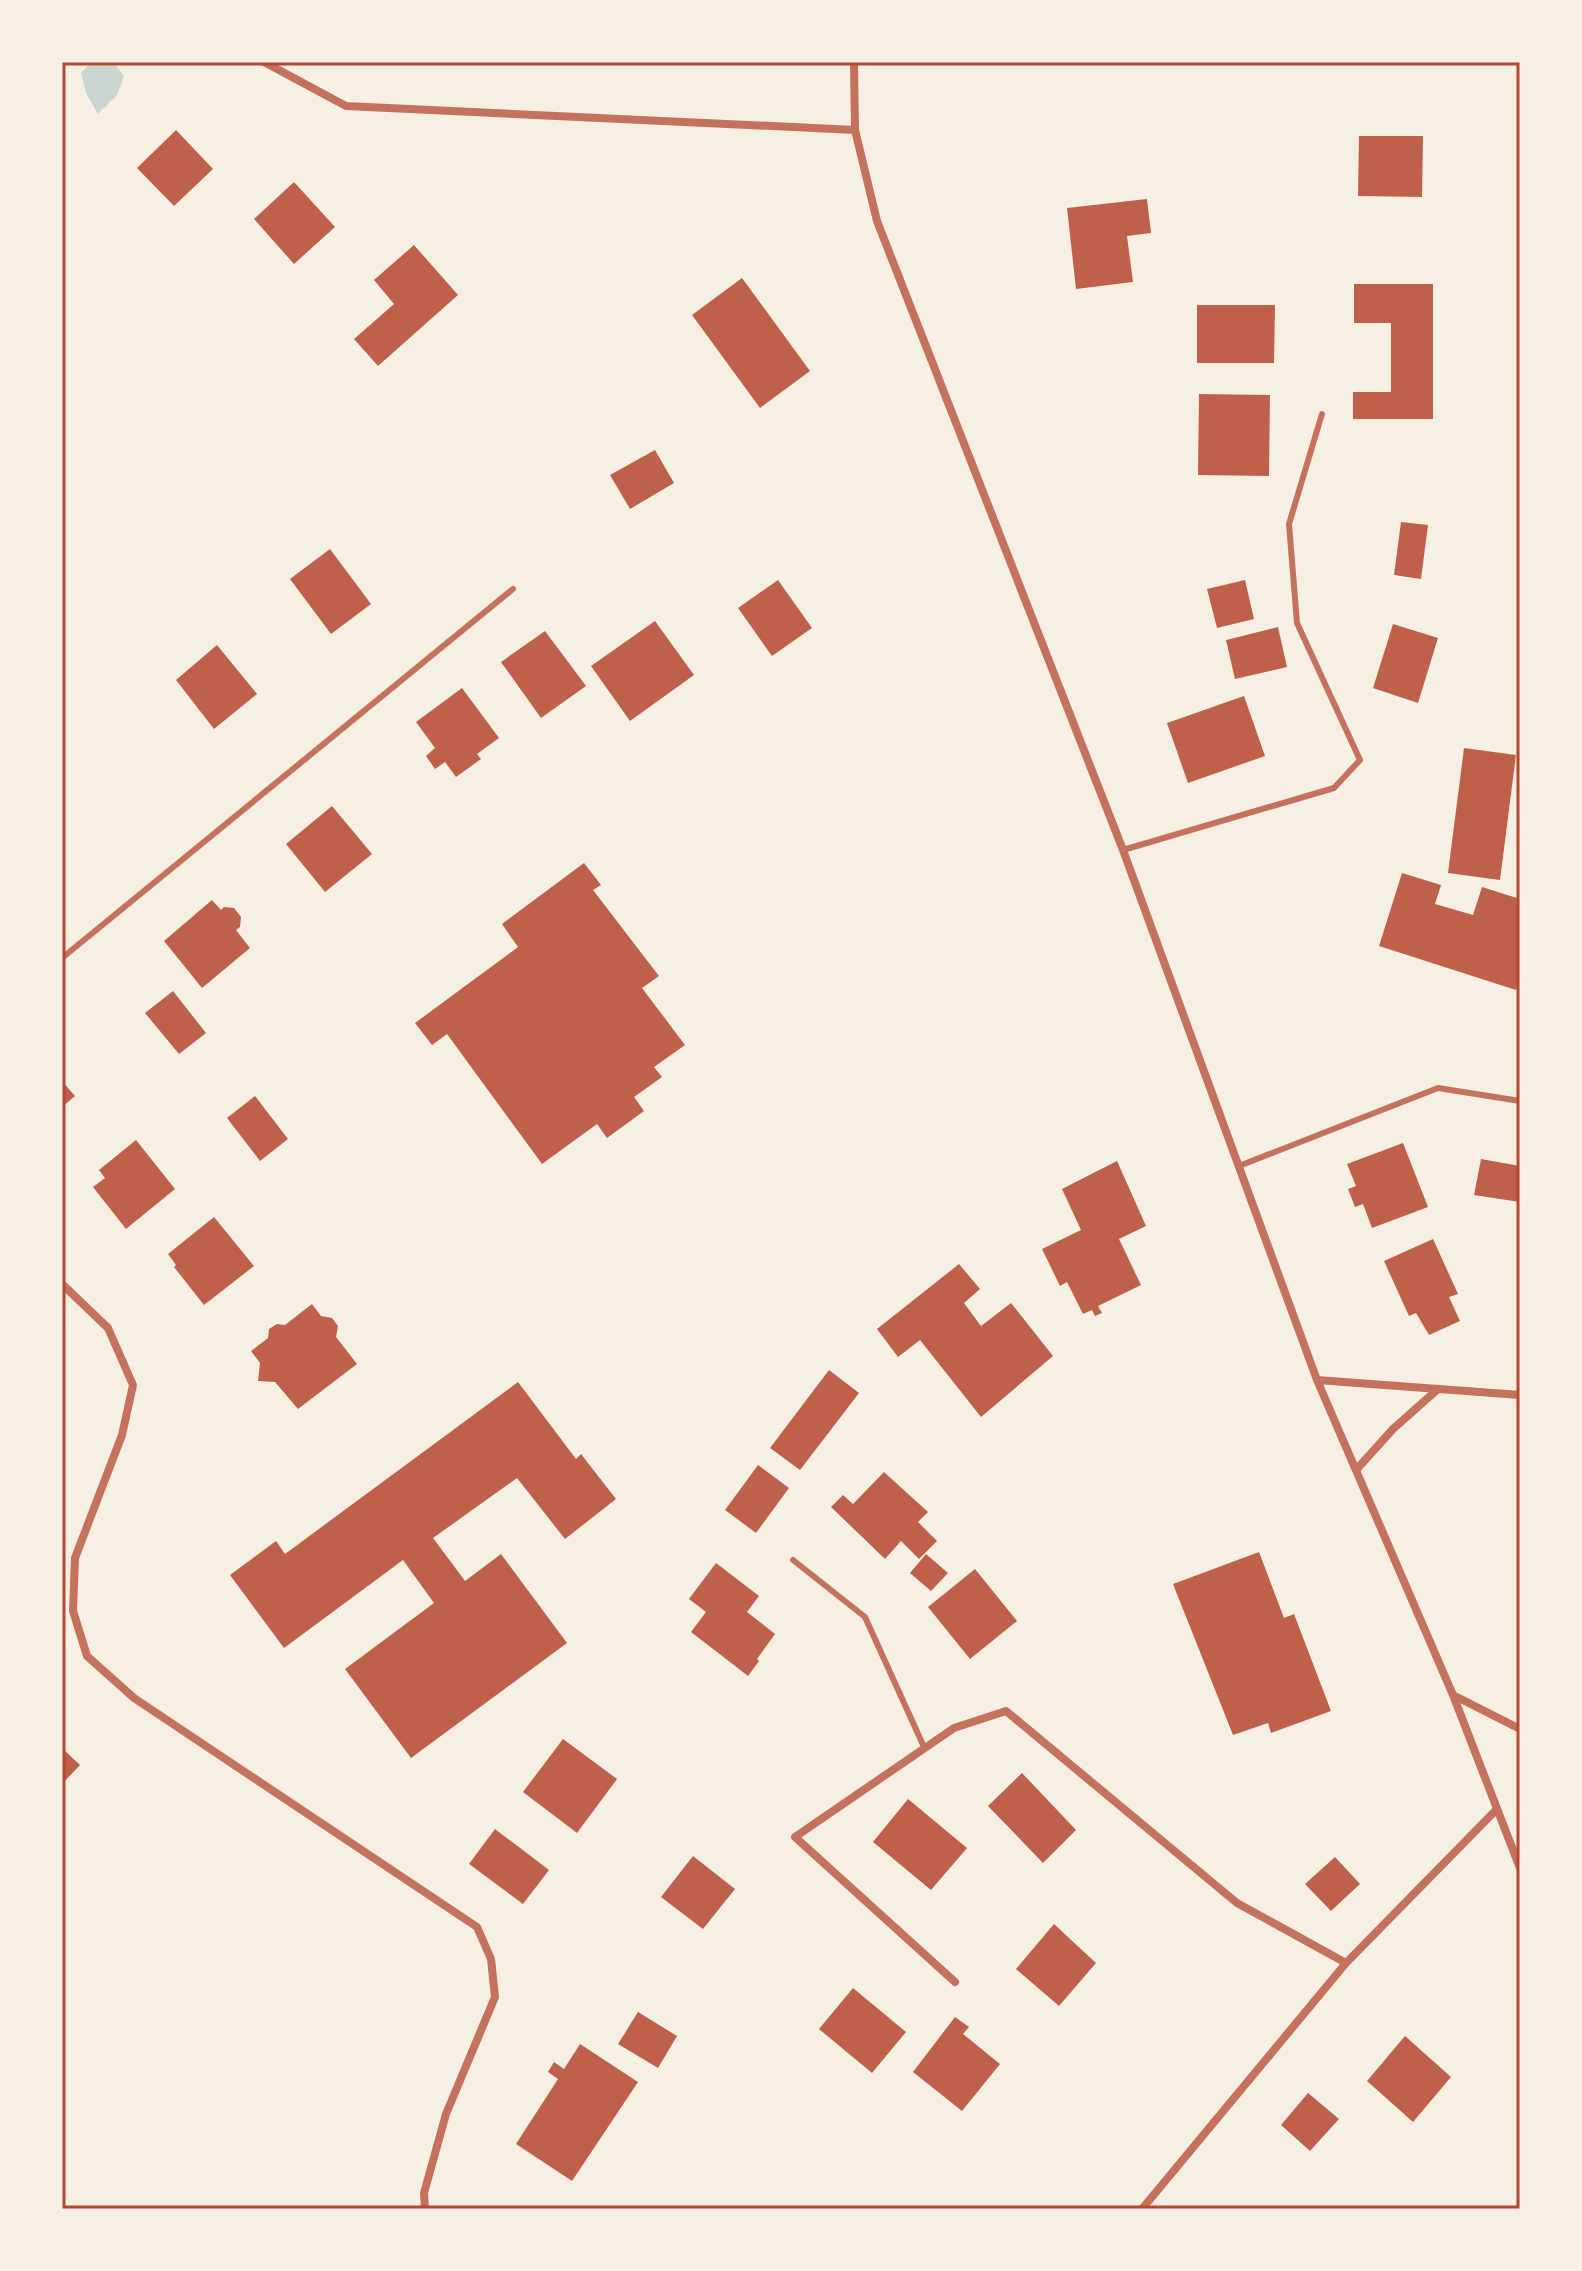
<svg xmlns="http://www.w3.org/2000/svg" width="1582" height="2271" font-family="'Nunito Sans',sans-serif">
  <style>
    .water { fill: #c9d6d2 }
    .building { fill: #bf614a }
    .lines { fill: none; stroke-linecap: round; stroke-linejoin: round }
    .service { stroke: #c5725c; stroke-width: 6 }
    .minor { stroke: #c5725c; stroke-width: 8 }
    .neatline { fill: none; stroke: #b5482f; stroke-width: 3 }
  </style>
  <rect width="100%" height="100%" fill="#f6efe4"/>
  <!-- water -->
  <path class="water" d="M91 62H113L124 76 117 95 98 114 86 93 81 73Z"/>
  <!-- building -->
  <path class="building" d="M176 130 213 169 174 206 137 168Z
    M1359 136H1423L1422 197 1358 196Z
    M294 182 335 227 294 264 254 219Z
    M1147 199 1151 233 1127 236 1133 282 1076 289 1067 208Z
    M414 245 458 295 378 366 354 339 394 304 374 280Z
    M742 278 810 371 760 408 692 315Z
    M1354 284H1433V419H1353V392H1391V323H1354Z
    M1197 305H1275L1274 363H1197Z
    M1199 394 1270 395 1269 476 1198 475Z
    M655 450 674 483 630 509 610 475Z
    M1401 522 1428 525 1421 579 1394 575Z
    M330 549 371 604 331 634 290 579Z
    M778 580 812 628 772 656 738 608Z
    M1245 580 1254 619 1217 628 1207 589Z
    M655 621 694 675 630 721 591 666Z
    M1393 624 1438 638 1418 703 1373 688Z
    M1278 627 1287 667 1235 679 1226 640Z
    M545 631 586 686 541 718 501 662Z
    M217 645 257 694 214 729 176 680Z
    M462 688 499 738 477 754 481 759 456 777 445 762 435 769 426 756 435 748 416 722Z
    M1244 696 1265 756 1188 783 1167 723Z
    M1464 748 1516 755 1500 880 1448 873Z
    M332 806 372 854 325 892 286 844Z
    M584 863 601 885 593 890 659 976 642 988 685 1045 654 1067 662 1077 634 1097 644 1111 607 1138 597 1124 542 1164 447 1034 432 1045 415 1023 518 947 502 924Z
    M1402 873 1441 885 1435 904 1473 915 1482 887 1520 899V978L1516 990 1379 946Z
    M212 900 221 910 224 907 234 908 241 917 240 927 236 930 250 948 202 988 164 941Z
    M173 991 206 1033 179 1054 145 1013Z
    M62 1081 75 1096 62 1107Z
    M255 1096 288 1139 260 1161 227 1118Z
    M136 1140 175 1189 126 1229 93 1187 105 1178 99 1170Z
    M1403 1143 1428 1207 1372 1228 1363 1204 1355 1207 1348 1189 1356 1186 1347 1164Z
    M1481 1159 1520 1166V1202L1474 1195Z
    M1117 1161 1146 1226 1119 1239 1141 1285 1098 1306 1102 1313 1095 1316 1092 1310 1083 1314 1067 1282 1060 1286 1042 1249 1081 1230 1062 1189Z
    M214 1217 254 1266 204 1305 174 1267 176 1265 168 1254Z
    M1433 1239 1458 1294 1449 1297 1460 1321 1429 1335 1416 1313 1409 1316 1384 1261Z
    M959 1264 980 1289 964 1303 981 1326 1011 1303 1053 1356 981 1417 920 1340 898 1357 877 1329Z
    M312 1304 321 1316 332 1318 338 1326 336 1337 357 1364 298 1409 275 1382 258 1381 260 1363 251 1351 268 1338 269 1329 277 1324 285 1325Z
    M829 1370 859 1393 800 1470 770 1448Z
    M518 1382 576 1459 581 1454 616 1499 565 1539 517 1478 433 1538 465 1581 501 1554 567 1643 411 1758 345 1669 434 1603 403 1560 284 1648 230 1575 276 1541 285 1554Z
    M758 1465 789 1488 756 1533 725 1510Z
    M884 1472 928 1512 918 1522 937 1541 919 1559 901 1541 885 1559 831 1507 843 1495 853 1504Z
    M1259 1552 1284 1618 1294 1614 1331 1711 1271 1733 1268 1723 1233 1735 1173 1584Z
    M926 1554 948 1573 931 1591 910 1573Z
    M716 1563 759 1596 747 1612 775 1634 757 1659 759 1661 748 1676 691 1632 706 1612 689 1599Z
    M975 1569 1017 1621 970 1659 928 1607Z
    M563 1739 617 1779 577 1833 523 1792Z
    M62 1748 80 1765 62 1784Z
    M1022 1773 1076 1830 1043 1863 988 1806Z
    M908 1799 967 1848 931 1890 873 1842Z
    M495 1829 549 1870 523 1904 469 1864Z
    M693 1856 735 1889 703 1929 661 1897Z
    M1335 1857 1360 1884 1331 1911 1305 1884Z
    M1054 1924 1096 1963 1059 2006 1016 1969Z
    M853 1988 906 2032 872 2073 819 2029Z
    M638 2012 677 2036 658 2068 618 2044Z
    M955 2017 969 2027 963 2034 1000 2064 962 2111 913 2072Z
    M1405 2036 1451 2077 1413 2122 1367 2081Z
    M580 2044 638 2082 572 2181 516 2144 558 2079 548 2072 554 2062 564 2069Z
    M1308 2093 1339 2119 1310 2151 1281 2125Z"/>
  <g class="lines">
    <!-- service -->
    <path class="service" d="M1123 850 1334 788 1360 760 1297 623 1289 524 1322 414
      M62 958 513 589
      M1239 1166 1438 1088 1520 1101
      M793 1560 865 1617 924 1747"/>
    <!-- minor -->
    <path class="minor" d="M264 62 346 106 855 130
      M854 62 855 130 877 221 1123 850 1317 1380 1453 1695 1520 1868
      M62 1284 108 1328 133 1385 122 1435 75 1558 73 1611 87 1656 134 1698 477 1927 491 1959 495 1997 446 2114 424 2193 425 2209
      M1317 1380 1520 1395
      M1356 1470 1393 1429 1438 1389
      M1453 1695 1520 1729
      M955 1982 795 1837 954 1728 1006 1711 1237 1903 1346 1963
      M1142 2209 1346 1963 1497 1809"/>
  </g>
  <!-- border -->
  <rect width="1582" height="2271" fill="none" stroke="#f6efe4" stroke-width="128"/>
  <rect x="64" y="64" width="1454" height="2143" class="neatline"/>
</svg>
